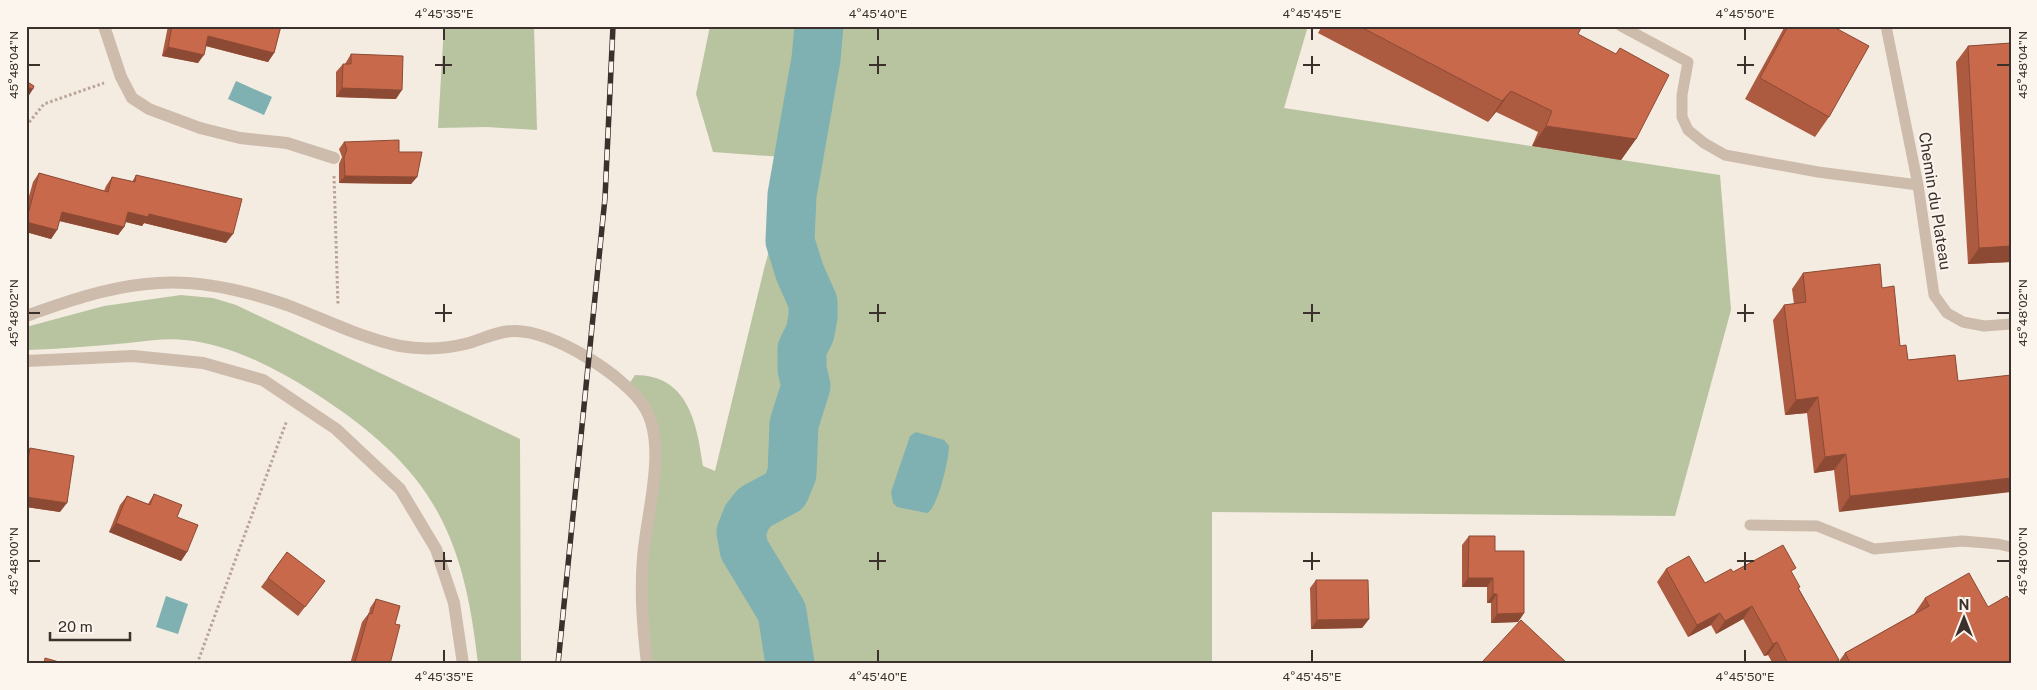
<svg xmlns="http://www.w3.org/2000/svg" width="2037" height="690" font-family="'Public Sans',sans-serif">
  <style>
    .green { fill: #b8c4a0 }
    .water { fill: #7fb0b2 }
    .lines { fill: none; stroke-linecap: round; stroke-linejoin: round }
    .river { stroke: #7fb0b2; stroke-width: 49 }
    .path { stroke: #b9a596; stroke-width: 3; stroke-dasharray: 2.5 2.5; stroke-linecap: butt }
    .service { stroke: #cdbbac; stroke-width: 11 }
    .minor { stroke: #cdbbac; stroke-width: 12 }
    .tertiary { stroke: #cdbbac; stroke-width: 12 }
    .rail-casing { stroke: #3b302b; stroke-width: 5.5 }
    .rail { stroke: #fbf5ee; stroke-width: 4; stroke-dasharray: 11; stroke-linecap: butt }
    .wall { fill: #ac5a40 }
    .shaded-wall { fill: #8c4a34 }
    .building { fill: #c8694b; stroke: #8c4a34 }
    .ticks { fill: none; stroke: #3b302b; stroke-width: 2 }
    .labels { text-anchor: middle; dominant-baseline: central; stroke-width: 4; stroke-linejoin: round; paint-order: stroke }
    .street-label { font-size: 16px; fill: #3b302b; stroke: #fbf5ee }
    .neatline { fill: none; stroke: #3b302b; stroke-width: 2 }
    .ticks-label { font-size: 12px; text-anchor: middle; fill: #3b302b }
  </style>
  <rect width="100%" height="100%" fill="#f4ebe1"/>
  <!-- green -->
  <path class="green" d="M444 26H534L537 130 487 127 438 128Z
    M710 26H1308L1284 108 1720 175 1731 310 1675 516 1212 512V664H647L642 617 654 435 627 387 635 375C688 375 697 423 703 466L715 471 764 269 776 226 793 185 797 158 713 152 696 94Z
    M181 295 213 298 236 305 520 439 521 664H478C463 526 428 465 310 390 273 367 229 344 185 340 166 338 147 341 128 343 94 346 60 349 26 350V327L104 306Z"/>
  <!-- water -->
  <path class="water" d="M236 81 272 97 264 115 228 99Z
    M916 432 944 440 949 446C949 459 938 508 927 513L897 507 893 503 891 492 910 436Z
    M166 596 188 604 178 634 156 627Z"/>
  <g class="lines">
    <!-- river -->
    <path class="river" d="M790 664 782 612 744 549 741 532 747 517 755 507 785 491 792 474 794 424 806 386 802 369V349L810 333 813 317V302L800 273 790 241 792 195 816 59 819 26"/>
    <!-- path -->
    <path class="path" d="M26 126 44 104 104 83
      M334 176 338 305
      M197 664 287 420"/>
    <!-- service -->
    <path class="service" d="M1621 26 1688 62 1682 95V117L1688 130 1704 143 1725 155 1818 172 1918 185
      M1886 26 1918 185 1934 295 1947 313 1963 322 1984 326 2011 324
      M1750 525 1817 526 1874 549 1962 541 1998 544 2011 547"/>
    <!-- minor -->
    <path class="minor" d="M104 26 121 77 132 98 149 109 200 128 240 138 287 143 334 158
      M26 361 133 356 203 363 263 380 336 429 400 489 436 549 454 603 463 664"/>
    <!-- tertiary -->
    <path class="tertiary" d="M26 316C65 302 105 288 146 284 192 278 244 290 287 305 324 319 361 338 400 346 423 350 446 349 469 343 483 339 498 331 513 331 551 329 626 376 645 408 668 447 646 514 643 558 640 594 643 628 647 664"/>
    <defs>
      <path id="rail" d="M558 664 605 198 613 26"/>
    </defs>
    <!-- rail casing -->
    <use href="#rail" class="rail-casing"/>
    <!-- rail -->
    <use href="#rail" class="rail"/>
  </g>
  <!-- wall -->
  <path class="wall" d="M168 26H281L274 53 268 62 206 46 198 63 162 56Z
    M1322 26H1578V34L1636 139 1621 160 1532 146 1538 132 1496 112 1488 122 1318 33Z
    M1785 26H1832L1829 117 1815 137 1745 99Z
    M2011 43V262L1968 264 1956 62 1968 46Z
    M351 54 396 99 336 97V72L343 64H345Z
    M344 142 399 152 417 177 411 184 339 183V164L342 157 339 149Z
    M39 173 104 191 106 186 112 177 132 182 136 175 226 243 144 223 142 226 126 222 124 227 118 235 59 221 57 230 51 239 26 232V207L33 182Z
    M1803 273 1882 288 1900 346 1908 360 1955 355 1839 512 1834 470 1814 473 1807 413 1785 415 1773 320 1784 305 1794 304 1792 289Z
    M30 448 60 512 26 507V453Z
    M154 494 177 517 187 552 181 561 109 532 120 505 127 496 148 504Z
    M1469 536 1495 551 1524 613 1518 622 1491 623V603H1487V587H1462V545Z
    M287 552 318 590 298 616 261 587Z
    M1666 569 1705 583 1733 572 1792 573 1799 589 1839 660 1836 664H1773L1768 655 1764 656 1743 619 1716 634 1711 625 1688 637 1657 582Z
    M1316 580 1369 619 1362 628 1311 629 1310 588Z
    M1925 598 1988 607 2011 664H1837L1845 653 1914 614Z
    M376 599 395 624 390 664H350L362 622 369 613 370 608Z"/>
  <!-- shaded-wall -->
  <path class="shaded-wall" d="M208 36 274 53 268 62 202 45Z
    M168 47 204 55 198 63 162 56Z
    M26 87 33 89 28 97H26Z
    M342 88 402 90 396 99 336 97Z
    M1511 91 1496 112 1488 122 1502 101Z
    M1546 126 1636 139 1621 160 1532 146Z
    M345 176 417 177 411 184 339 183Z
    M62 212 124 227 118 235 56 220Z
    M128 212 149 214 233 234 226 243 144 223 142 226 122 221Z
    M26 222 57 230 51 239 26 232Z
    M2011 246V262L1968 264 1979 248Z
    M1818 397 1807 413 1785 415 1796 400Z
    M1846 454 1834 470 1814 473 1825 457Z
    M2011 478V492L1839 512 1850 496Z
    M26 497 67 503 60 512 26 507Z
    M116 523 187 552 181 561 109 532Z
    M1468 578H1493L1487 587H1462Z
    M1493 594H1497L1491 603H1487Z
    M1752 606 1743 619 1716 634 1725 621Z
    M1524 613 1518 622 1491 623 1497 614Z
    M1720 613 1711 625 1688 637 1697 625Z
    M1369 619 1362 628 1311 629 1317 620Z
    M1777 642 1768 655 1764 656 1773 644Z"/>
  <!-- building -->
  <path class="building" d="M172 26H281L274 53 208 36 204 55 168 47Z
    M1359 26H1578L1581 28 1578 34 1616 54 1620 48 1669 75 1636 139 1546 126 1552 111 1511 91 1502 101Z
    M1788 26H1832L1869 46 1829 117 1760 78Z
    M2011 43V246L1979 248 1968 46Z
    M351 54 403 56 402 90 342 88 343 64H351Z
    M26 81 34 86 33 89 26 87Z
    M399 140V152H422L417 177 345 176 344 157 347 149 344 142Z
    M39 173 108 192 112 177 135 182 136 175 242 199 233 234 149 214 148 217 128 212 124 227 62 212 57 230 26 222Z
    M1880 264 1882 288 1894 286 1900 346 1906 345 1908 360 1955 355 1958 381 2011 375V478L1850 496 1846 454 1825 457 1818 397 1796 400 1784 305 1806 302 1803 273Z
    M30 448 74 456 67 503 26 497V470Z
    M154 494 182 505 177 517 198 525 187 552 116 523 127 496 150 505Z
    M1469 536H1495V551H1524V613L1497 614V594H1493V578H1468Z
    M1783 545 1796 568 1791 571 1800 587 1798 588 1839 660 1832 664H1788L1777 642 1773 644 1752 606 1725 621 1720 613 1697 625 1666 569 1689 556 1705 583 1731 569 1733 572Z
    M287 552 325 581 305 607 268 578Z
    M1969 573 1988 607 2007 596 2011 603V664H1851L1845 653 1929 606 1925 598Z
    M1316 580H1368L1369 619 1317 620Z
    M376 599 400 606 395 624 400 625 390 664H362L355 662 369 613 372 614Z
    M1521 620 1568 664H1486L1483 661Z
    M45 658 66 664H44Z"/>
  <!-- ticks -->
  <path class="ticks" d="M444 28V40M878 28V40M1312 28V40M1745 28V40M444 56V74M878 56V74M1312 56V74M1745 56V74M28 65H40M435 65H452M869 65H886M1303 65H1320M1737 65H1754M1997 65H2010M444 304V322M878 304V322M1312 304V322M1745 304V322M28 313H40M435 313H452M869 313H886M1303 313H1320M1737 313H1754M1997 313H2010M444 552V570M878 552V570M1312 552V570M1745 552V570M28 561H40M435 561H452M869 561H886M1303 561H1320M1737 561H1754M1997 561H2010M444 650V662M878 650V662M1312 650V662M1745 650V662"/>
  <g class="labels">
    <!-- street labels -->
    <g class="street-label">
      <text transform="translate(1935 201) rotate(81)">Chemin du Plateau</text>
    </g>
  </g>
  <!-- border -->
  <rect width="2037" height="690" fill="none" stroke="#fbf5ee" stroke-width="55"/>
  <!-- north arrow -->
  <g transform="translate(1964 618)" stroke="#fbf5ee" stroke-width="4" paint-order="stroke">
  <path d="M0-4L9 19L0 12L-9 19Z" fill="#3b302b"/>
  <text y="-8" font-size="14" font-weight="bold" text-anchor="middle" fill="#3b302b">N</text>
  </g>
  <!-- scale -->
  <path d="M50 632v8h80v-8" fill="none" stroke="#3b302b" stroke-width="2.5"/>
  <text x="58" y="632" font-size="15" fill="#3b302b" stroke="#fbf5ee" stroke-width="4" paint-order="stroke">20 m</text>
  <rect x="28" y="28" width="1982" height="634" class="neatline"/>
  <g class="ticks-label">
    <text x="444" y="18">4°45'35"E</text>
    <text x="878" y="18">4°45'40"E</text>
    <text x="1312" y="18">4°45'45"E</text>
    <text x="1745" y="18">4°45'50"E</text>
    <text transform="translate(14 65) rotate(-90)" y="4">45°48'04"N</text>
    <text transform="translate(2023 65) rotate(-90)" y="4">45°48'04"N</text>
    <text transform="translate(14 313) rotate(-90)" y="4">45°48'02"N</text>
    <text transform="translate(2023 313) rotate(-90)" y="4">45°48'02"N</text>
    <text transform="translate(14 561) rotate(-90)" y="4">45°48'00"N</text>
    <text transform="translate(2023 561) rotate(-90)" y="4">45°48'00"N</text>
    <text x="444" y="681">4°45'35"E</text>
    <text x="878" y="681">4°45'40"E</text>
    <text x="1312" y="681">4°45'45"E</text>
    <text x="1745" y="681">4°45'50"E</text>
  </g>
</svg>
